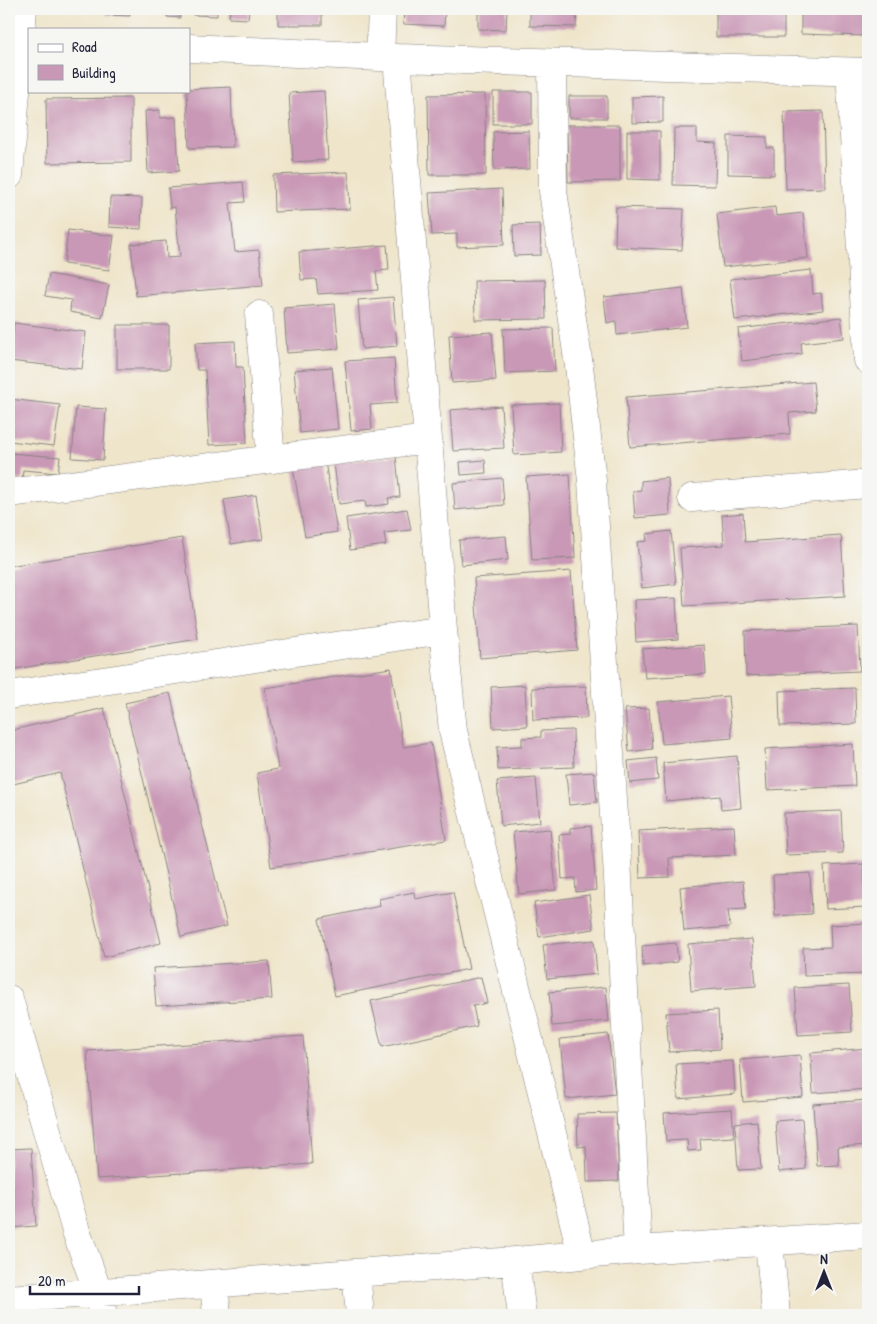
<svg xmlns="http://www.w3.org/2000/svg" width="877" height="1324" font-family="'Patrick Hand',sans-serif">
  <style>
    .building { fill: #c998b6 }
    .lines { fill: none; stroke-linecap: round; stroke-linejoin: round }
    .minor-casing { stroke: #888482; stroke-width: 29 }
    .minor { stroke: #fff; stroke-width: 28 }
  </style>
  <rect width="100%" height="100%" fill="#f6f6f2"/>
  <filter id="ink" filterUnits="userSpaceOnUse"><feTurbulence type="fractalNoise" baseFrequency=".02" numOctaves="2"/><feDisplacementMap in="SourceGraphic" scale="10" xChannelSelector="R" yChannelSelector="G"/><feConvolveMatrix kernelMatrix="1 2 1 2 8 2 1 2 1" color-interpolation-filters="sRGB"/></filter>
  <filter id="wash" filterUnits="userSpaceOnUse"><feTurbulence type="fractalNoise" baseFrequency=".0096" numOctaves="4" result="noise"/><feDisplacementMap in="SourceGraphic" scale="20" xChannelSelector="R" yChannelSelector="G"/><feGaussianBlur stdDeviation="1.12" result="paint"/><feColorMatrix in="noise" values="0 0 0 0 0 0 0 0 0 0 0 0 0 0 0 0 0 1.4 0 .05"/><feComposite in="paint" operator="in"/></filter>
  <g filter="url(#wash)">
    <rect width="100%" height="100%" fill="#efe5ca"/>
    <g id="blocks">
      <!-- building -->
      <path class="building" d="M106 9H130V16L106 15Z
        M167 9H180V18L167 17Z
        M193 9H217V16L193 15Z
        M230 9H249L248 19 229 18Z
        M278 9H322V25H278Z
        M404 9H445L444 26 403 24Z
        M478 9H507L506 30 478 29Z
        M530 9H577L576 27 530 26Z
        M716 9H784V37H716Z
        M801 9H867L866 36 801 34Z
        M231 87 233 147 189 148 187 91H189V89Z
        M324 91 328 160 293 162 289 93Z
        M493 92H532V124H493Z
        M485 94 486 175H429L428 95Z
        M569 96H607V118H569Z
        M663 96V122L632 123V97Z
        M131 98V162L47 163 46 99Z
        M160 110V118L176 117 179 171 148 173 145 111Z
        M823 111 825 188 786 189 784 112Z
        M567 125H620V181L568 182Z
        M674 128H697V142L716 143 715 186 673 185Z
        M529 131 530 169 494 170 493 132Z
        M627 131H660V180L627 179Z
        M728 136 767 137V148H774V175L728 174Z
        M348 172 350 209 274 212 273 175Z
        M243 182 245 202 230 203 235 252 259 250 263 285 136 296 131 244 166 241 167 258 180 257 175 207 170 208 168 188Z
        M502 189 504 245 457 247V234L432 235 429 193Z
        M110 197 142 198 141 229 109 227Z
        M616 207 684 209 682 250 615 247Z
        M775 207 776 216 803 213 808 258 723 267 717 214Z
        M540 224 541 255 514 256 513 225Z
        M68 230 114 236 109 270 64 264Z
        M387 245 389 270 376 271 378 290 318 294 316 279 301 280 299 252Z
        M811 270 813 294 821 293 823 310 735 320 730 279Z
        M49 274 109 285 102 318 70 312 71 300 45 296Z
        M545 280 546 319 475 320 474 281Z
        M683 288 687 327 617 335 616 321 607 323 604 297Z
        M393 297 397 346 362 349 358 300Z
        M335 304 339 349 287 353 284 308Z
        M841 317 844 338 801 343 802 354 742 361 738 329Z
        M14 323 86 332 82 369 9 361Z
        M117 325H169V369H117Z
        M553 328 555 371 505 373 503 329Z
        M492 332 496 380 452 383 449 335Z
        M235 341 236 367H243L247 443 209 445 205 370H197L195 343Z
        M394 358 397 403 370 405 372 429 351 431 345 361Z
        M332 367 338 429 300 433 294 370Z
        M813 382 816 411 789 413 790 434 630 447 626 397Z
        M9 399 60 405 54 446 9 441Z
        M559 403 561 452 514 455 511 405Z
        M501 406 504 448 453 451 450 410Z
        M76 407 106 409 103 460 72 458Z
        M9 453 60 457 58 473 23 470 22 480 9 479Z
        M396 456 400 497 388 498 389 504 366 507 365 501 339 504 334 463Z
        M485 460 486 473 461 475 460 462Z
        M325 462 337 532 305 537 293 467Z
        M570 474 575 558 532 560 526 477Z
        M502 478 504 505 455 510 453 483Z
        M668 478 670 515 635 518 633 491 641 490V481Z
        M256 495 263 539 231 544 224 500Z
        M407 509 411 530 384 533 386 545 350 550 346 518Z
        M743 513 745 542 841 535 845 596 684 606 680 548 724 545 722 515Z
        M671 531 676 584 642 588 637 542 647 541 646 534Z
        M506 536 508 560 461 565 459 540Z
        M182 538 198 639 9 670V566Z
        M571 571 577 650 480 658 474 578Z
        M676 598 678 639 636 642 634 600Z
        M858 626 860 671 746 676 745 631Z
        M704 645 706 674 645 678 642 649Z
        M391 668 403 747 431 743 446 840 271 867 257 773 278 769 265 688Z
        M525 685 527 726 493 728 491 687Z
        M586 686 587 718 533 720 532 688Z
        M855 688 856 724 780 726 779 691Z
        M170 693 227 926 181 937 125 703Z
        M728 696 732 738 662 744 658 702Z
        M104 708 161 943 104 957 60 773 9 785V731Z
        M649 708 652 749 629 752 625 709Z
        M573 730 574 767 498 770 497 747 522 746V738L541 737V731Z
        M853 744 855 786 767 790 765 749Z
        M737 756 741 808 721 810 720 796 666 801 663 763Z
        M656 758 658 780 630 783 628 761Z
        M594 772 597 802 569 805 566 774Z
        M536 778 540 822 501 826 497 781Z
        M841 811 843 853 786 855 784 813Z
        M591 826 596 890 576 892 575 878 562 879 559 835 570 834V828Z
        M734 826 736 855 669 858 670 877 640 878 638 831Z
        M550 829 556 890 519 894 513 832Z
        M864 864 866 907 826 909 824 866Z
        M810 873 812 914 775 916 773 875Z
        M743 881 746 909 728 910 730 927 684 931 680 887Z
        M414 892 415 899 453 892 469 969 335 996 319 919 380 906 379 899Z
        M589 895 594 929 539 937 534 903Z
        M868 923V974L804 976 803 948 831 947 830 925Z
        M752 939 756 986 691 991 688 944Z
        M594 940 597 974 547 979 543 945Z
        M676 943 678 962 643 966 642 946Z
        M269 961 272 999 156 1006 153 968Z
        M481 977 487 1003 473 1006 477 1026 382 1047 371 1001Z
        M849 985 852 1032 798 1035 795 988Z
        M606 987 609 1021 552 1026 549 992Z
        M718 1010 720 1049 669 1052 666 1013Z
        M608 1034 615 1094 566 1099 560 1039Z
        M303 1036 312 1164 97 1179 87 1051Z
        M868 1048V1089L813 1093 811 1053Z
        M800 1055 803 1097 743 1102 740 1060Z
        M733 1061 735 1094 678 1099 676 1064Z
        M868 1100V1145L838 1147 839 1165 817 1166 813 1104Z
        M732 1109 734 1137 700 1139 701 1150 688 1151 687 1140 666 1141 664 1113Z
        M616 1113 619 1181 587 1182 586 1146 578 1147 577 1114Z
        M802 1119 806 1169 779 1172 775 1121Z
        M757 1121 761 1169 738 1170 735 1123Z
        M31 1148 36 1226 9 1228V1149Z"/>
    </g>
  </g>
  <g filter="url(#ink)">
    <use href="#blocks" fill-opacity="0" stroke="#888482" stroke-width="1"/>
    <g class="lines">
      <defs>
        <path id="minor" d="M189 48 380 57 397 58 868 72
          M380 57 382 9
          M397 58 428 439 443 630 453 731 582 1255
          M552 63 553 191 579 366 592 481 617 860 638 1250
          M850 72 868 360
          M9 175 23 9
          M259 315 271 459
          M9 493 428 439
          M692 498 868 484
          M9 695 443 630
          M9 999 76 1231 98 1292 103 1315
          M769 1242 776 1315
          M515 1261 522 1315
          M356 1273 360 1315
          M214 1284 217 1315
          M9 1299 515 1261 638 1250 868 1235"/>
      </defs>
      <!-- minor casing -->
      <use href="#minor" class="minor-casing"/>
      <!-- minor -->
      <use href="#minor" class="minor"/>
    </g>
  </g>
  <!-- margin -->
  <rect width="877" height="1324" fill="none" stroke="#f6f6f2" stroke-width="30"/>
  <!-- legend -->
  <rect x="28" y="28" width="162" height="65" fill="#f6f6f2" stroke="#a1a1a9"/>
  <rect x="38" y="44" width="25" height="8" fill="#ffffff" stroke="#a1a1a9"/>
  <text x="72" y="52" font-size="15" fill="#22223b">Road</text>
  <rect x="38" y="65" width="25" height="15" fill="#c998b6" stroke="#a1a1a9"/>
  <text x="72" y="78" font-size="15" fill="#22223b">Building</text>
  <!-- north arrow -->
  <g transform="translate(824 1272)" stroke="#f6f6f2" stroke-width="4" paint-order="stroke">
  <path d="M0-4L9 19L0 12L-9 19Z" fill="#22223b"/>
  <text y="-8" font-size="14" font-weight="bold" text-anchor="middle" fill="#22223b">N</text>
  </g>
  <!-- scale -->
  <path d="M30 1286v8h109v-8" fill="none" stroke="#22223b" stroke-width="2.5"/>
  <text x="38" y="1286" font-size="15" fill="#22223b" stroke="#f6f6f2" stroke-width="4" paint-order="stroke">20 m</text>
</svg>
